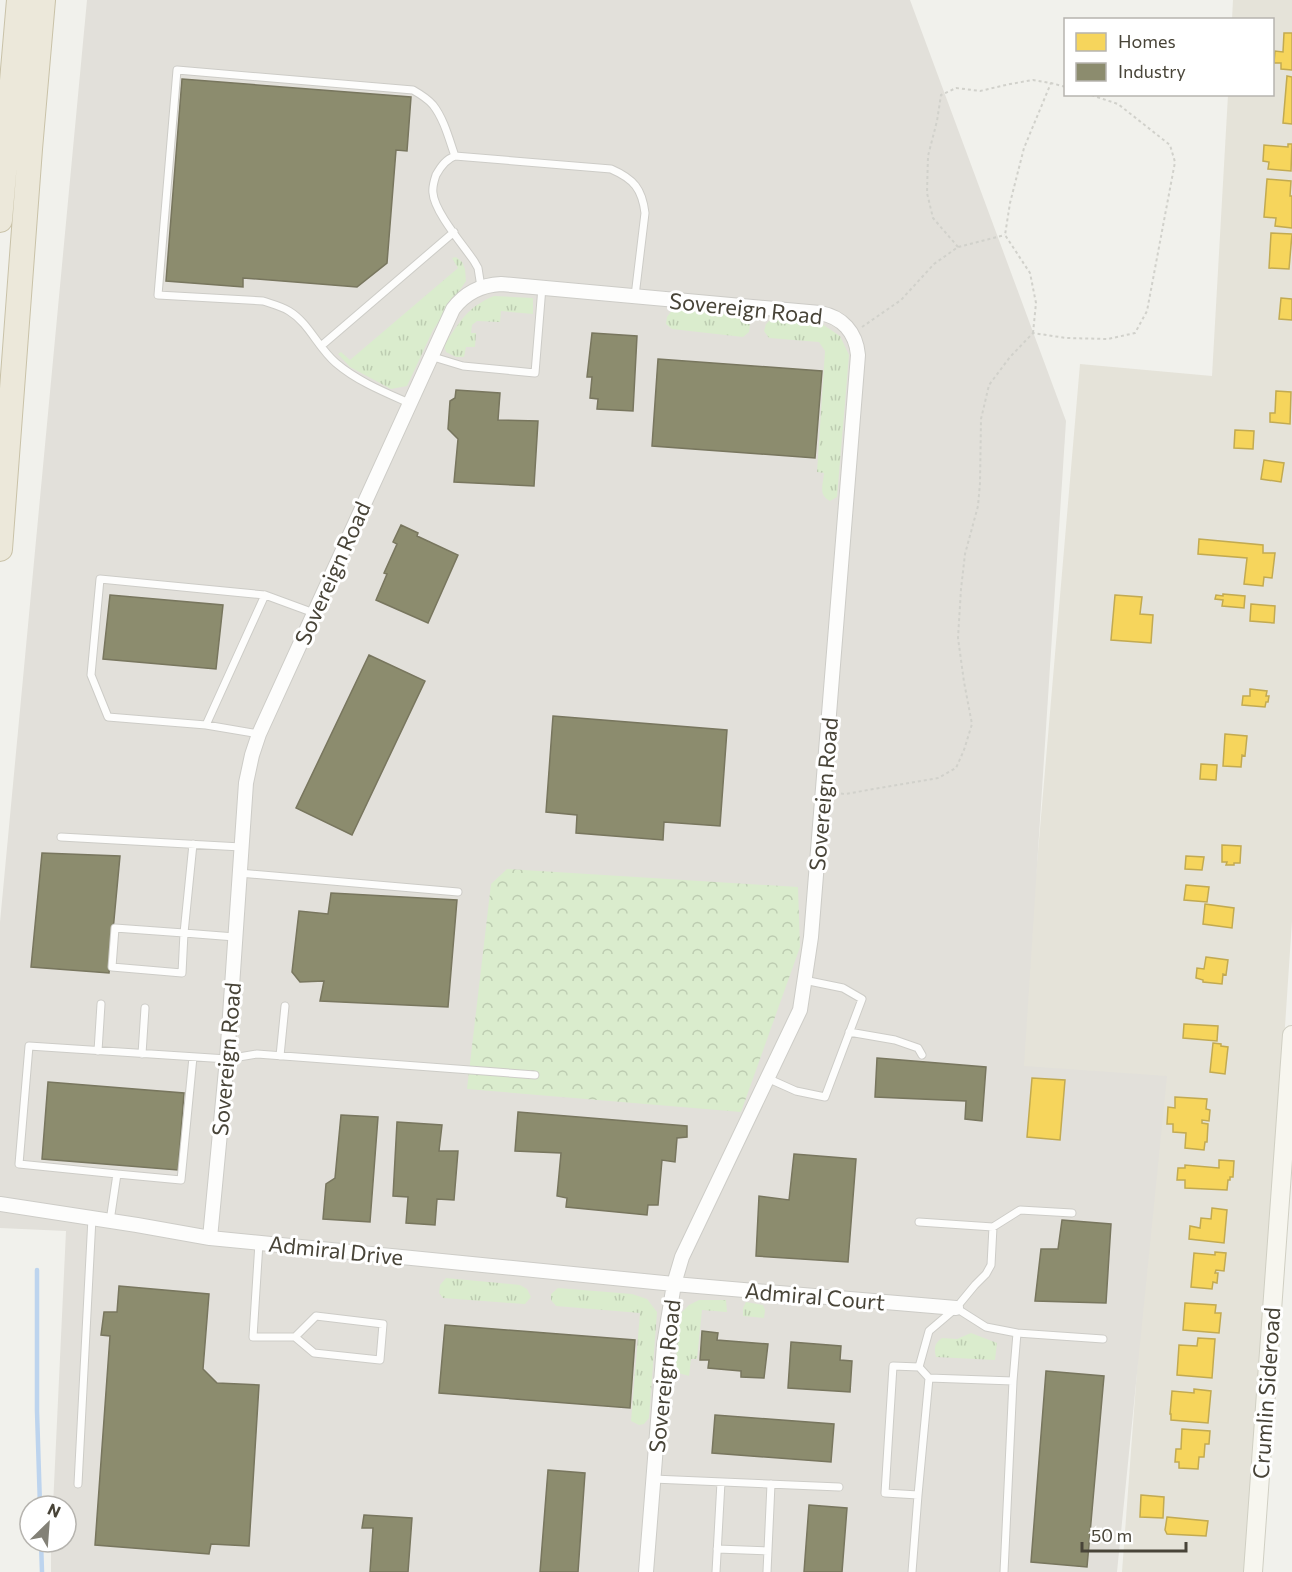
<svg xmlns="http://www.w3.org/2000/svg" width="1292" height="1572" font-family="Commissioner,sans-serif">
  <style>
    .residential { fill: #e5e3d9 }
    .industrial { fill: #e2e0da }
    .grass { fill: url(#grass-tufts) }
    .forest { fill: url(#forest-crowns) }
    .homes { fill: #f6d55c; stroke: #c2aa51; stroke-width: 1.5 }
    .industry { fill: #8c8c6e; stroke: #78765e; stroke-width: 1.5 }
    .lines { fill: none; stroke-linecap: round; stroke-linejoin: round }
    .stream { stroke: #bdd4ee; stroke-width: 4.5 }
    .lane-casing { stroke: #cdccc7; stroke-width: 9 }
    .street-casing { stroke: #cdccc7; stroke-width: 16 }
    .secondary-casing { stroke: #d0cfc3; stroke-width: 20 }
    .highway-casing { stroke: #c9c2a8; stroke-width: 26 }
    .path { stroke: #d1d1cb; stroke-width: 2; stroke-dasharray: 3 3; stroke-linecap: butt }
    .lane { stroke: #fdfdfc; stroke-width: 7 }
    .street { stroke: #fdfdfc; stroke-width: 14 }
    .secondary { stroke: #f7f6ef; stroke-width: 18 }
    .highway { stroke: #ece8da; stroke-width: 24 }
    .labels { text-anchor: middle; dominant-baseline: central; stroke-width: 6; stroke-linejoin: round; paint-order: stroke }
    .street-label { font-size: 22px; fill: #484438; stroke: #fff }
  </style>
  <defs>
    <pattern id="grass-tufts" width="24" height="20" patternUnits="userSpaceOnUse" patternTransform="scale(1.5)"><rect width="24" height="20" fill="#daeccd"/><path d="M3 7l-1-3M5 7V3M7 7l1-3M15 17l-1-3M17 17v-4M19 17l1-3" fill="none" stroke="#bdccb1"/></pattern>
    <pattern id="forest-crowns" width="20" height="18" patternUnits="userSpaceOnUse" patternTransform="scale(1.5)"><rect width="20" height="18" fill="#daeccd"/><path d="M2 6a3 3 0 1 1 6 0M12 15a3 3 0 1 1 6 0" fill="none" stroke="#bdccb1"/></pattern>
  </defs>
  <rect width="100%" height="100%" fill="#f1f1ec"/>
  <!-- residential -->
  <path class="residential" d="M1233 0H1292V921L1264 1342 1247 1572H1122L1140 1330 1013 1142 1080 364 1212 376 1228 95 1272 94V20L1232 19Z"/>
  <!-- industrial -->
  <path class="industrial" d="M87 0H910L1066 421 1024 1066 1167 1076 1117 1572H51V1542H66V1506H53L66 1231 0 1228V922Z"/>
  <!-- grass -->
  <path class="grass" d="M456 257 462 262 465 269 466 281 433 330 407 386 391 389 350 367 338 354 341 352 350 360 458 268 452 258Z
    M494 296 533 298V314L501 311 500 322 477 321 472 325 471 333H476L475 347H466L464 357H456L446 352 444 345C460 322 467 307 494 296Z
    M672 310 746 316 750 324 749 332 743 337 672 329 666 324 667 317Z
    M772 318 822 324 840 336 849 355 837 497 830 501C818 495 823 485 824 473L817 472 825 351 819 342 769 338 764 331 766 324Z
    M446 1278 520 1285 527 1289 531 1297 525 1304 443 1298 439 1293 440 1285Z
    M558 1288 632 1294 647 1299 657 1312 649 1418 644 1424 639 1425 631 1421 640 1313 556 1306 551 1300V1294Z
    M699 1300H726L727 1312 702 1310 697 1359H691L689 1376 675 1372 680 1314 689 1305Z
    M746 1302 763 1305 765 1310 764 1318 743 1316V1308Z
    M971 1333 997 1343 995 1360 936 1357C934 1348 934 1344 942 1338L957 1339Z"/>
  <!-- forest -->
  <path class="forest" d="M507 869 798 887 800 947 741 1112 467 1089 491 884Z"/>
  <!-- homes -->
  <path class="homes" d="M1284 33H1292V70L1281 69V63H1274L1275 51 1283 52Z
    M1287 76 1292 77V124L1283 123Z
    M1288 144H1292L1291 171 1268 169 1269 162 1263 161 1264 145 1288 147Z
    M1267 179 1291 181 1290 196H1292V228L1275 226 1276 218 1264 217Z
    M1271 233 1292 234 1289 269 1269 268Z
    M1281 298 1292 299V320L1279 319Z
    M1276 391 1291 392 1290 424 1270 422V413H1275Z
    M1235 430 1254 431 1253 449 1234 448Z
    M1264 460 1284 463 1281 482 1261 479Z
    M1199 539 1263 545V553H1275L1272 578 1264 577 1263 586 1244 584 1247 558 1198 554Z
    M1223 594 1245 596 1244 608 1222 606 1223 600 1215 599 1216 595 1223 596Z
    M1115 595 1142 597 1140 614 1153 615 1151 643 1111 640Z
    M1251 604 1275 606 1274 623 1250 621Z
    M1250 689 1267 691 1266 696H1269L1268 702H1266L1265 707 1242 705 1243 696H1250Z
    M1225 734 1247 736 1245 756 1242 755 1241 767 1223 766Z
    M1201 764 1217 765 1216 780 1200 779Z
    M1222 845 1241 846 1240 863H1234V865H1226L1227 862H1222Z
    M1186 856 1204 857 1202 870 1185 869Z
    M1186 885 1209 887 1207 902 1184 900Z
    M1205 904 1234 908 1232 928 1203 924Z
    M1206 957 1228 960 1226 975 1223 974 1222 984 1203 982V980L1196 978 1197 968 1204 969Z
    M1184 1024 1218 1026 1217 1041 1183 1038Z
    M1213 1043 1221 1044V1046L1228 1047 1225 1074 1210 1072Z
    M1032 1078 1065 1080 1060 1140 1027 1137Z
    M1175 1097 1207 1099 1206 1109 1210 1110 1209 1121 1202 1120V1123L1208 1124 1207 1142H1205L1204 1150 1185 1148 1186 1133 1173 1132V1124H1167L1168 1107 1175 1108Z
    M1219 1160 1234 1161 1233 1177H1230V1180H1228L1227 1190 1185 1188V1180H1177L1178 1168H1185V1165L1219 1168Z
    M1212 1208 1227 1210 1224 1243 1189 1239 1190 1226 1200 1228 1201 1218 1211 1219Z
    M1215 1252 1226 1253 1224 1271 1216 1270 1215 1273H1218L1217 1283 1213 1282 1212 1289 1191 1287 1194 1253 1215 1255Z
    M1185 1303 1216 1305 1215 1313H1221L1219 1333 1183 1330Z
    M1198 1338 1215 1339 1212 1378 1177 1375 1179 1345 1197 1346Z
    M1194 1389 1211 1391 1208 1423 1171 1420V1414H1170L1172 1391 1194 1393Z
    M1182 1429 1210 1431 1209 1444H1205L1204 1457H1199L1198 1469 1179 1468V1462H1175L1176 1449H1181Z
    M1141 1495 1164 1497 1163 1518 1140 1517Z
    M1167 1517 1208 1521 1206 1536 1167 1534 1165 1530Z"/>
  <!-- industry -->
  <path class="industry" d="M182 79 411 97 407 151 396 150 387 263 357 287 243 278V287L166 281Z
    M592 333 637 336 633 411 597 409 598 399 590 398 592 377H587Z
    M658 359 822 371 815 458 652 446Z
    M456 390 500 393 498 420 538 421 534 486 454 482 458 439 448 429 450 401 455 398Z
    M401 525 418 533 417 536 458 555 428 623 376 600 387 574 384 573 397 544 393 542Z
    M110 595 223 605 216 669 103 659Z
    M369 655 425 681 352 835 296 808Z
    M553 716 727 730 720 826 664 822 663 840 576 833 577 815 546 812Z
    M42 853 120 856 109 973 31 967Z
    M331 893 457 900 448 1007 320 1001 324 981 300 982 292 972 299 911 328 914Z
    M877 1058 986 1067 982 1121 965 1119 966 1101 875 1097Z
    M48 1082 184 1093 178 1170 42 1159Z
    M518 1112 687 1126V1137L677 1138 675 1162 662 1160 658 1205H648L647 1215 566 1207 567 1198 557 1196 561 1153 515 1151Z
    M341 1115 378 1117 370 1222 323 1219 326 1184 335 1178Z
    M397 1122 442 1125 439 1151H458L454 1200 437 1199 435 1225 406 1223 408 1197 393 1196Z
    M794 1154 856 1159 848 1262 756 1256 759 1196 789 1200Z
    M1062 1220 1111 1224 1106 1303 1035 1301 1041 1249H1058Z
    M119 1286 209 1294 203 1369 217 1383 259 1385 249 1546 211 1544 209 1554 95 1545 110 1336 101 1335 104 1312H117Z
    M445 1325 635 1340 630 1408 439 1393Z
    M702 1331 718 1333 717 1340 768 1344 764 1378 741 1377V1371L708 1368 709 1360H700Z
    M791 1342 841 1346 840 1360 852 1361 850 1392 788 1388Z
    M1046 1371 1104 1376 1087 1567 1031 1562Z
    M715 1415 834 1424 831 1462 712 1453Z
    M548 1470 585 1473 578 1572H540Z
    M809 1505 847 1508 842 1572H804Z
    M364 1515 412 1518 408 1572H370L373 1528H362Z"/>
  <g class="lines">
    <!-- stream -->
    <path class="stream" d="M37 1270V1411L40 1506
      M41 1542 42 1572"/>
    <defs>
      <path id="lane" d="M481 287 478 268 474 261C463 245 434 211 433 193 432 187 434 181 436 175 441 166 446 159 455 156L611 169C634 179 642 189 645 213L635 296
        M321 346 454 232
        M430 356 463 366 535 373 542 287
        M409 403C384 392 357 381 336 363 318 348 309 323 289 311 281 306 272 304 263 301L158 295 177 70 413 90C420 94 428 99 433 105 444 119 449 139 455 156
        M206 725 265 595
        M259 734 206 725 108 717 91 675 100 579 265 595 314 613
        M61 837 241 847
        M193 844 184 933 235 937
        M239 873 458 892
        M115 928 184 933 182 973 112 967Z
        M849 1032 895 1040 918 1048 922 1055
        M98 1051 101 1004
        M142 1054 145 1008
        M280 1056 285 1006
        M767 1078 796 1091 825 1097 862 999 843 988 804 980
        M117 1174 181 1180 193 1057
        M110 1221 117 1174 19 1164 29 1046 227 1059 257 1054 535 1075
        M993 1227 1020 1210 1072 1213
        M259 1243 253 1337H295L314 1353 380 1360 383 1324 316 1316 295 1337
        M956 1308 986 1327 1017 1333 1013 1381 1004 1572
        M1017 1333 1103 1339
        M919 1367 929 1378 1013 1381
        M653 1479 839 1487
        M78 1484 92 1218
        M918 1495 929 1378
        M717 1549 768 1551
        M716 1572 721 1482
        M767 1572 771 1484
        M912 1572 918 1495 885 1493 893 1366 919 1367 929 1331 956 1308 975 1285 986 1274 991 1265 993 1227 919 1222"/>
      <path id="street" d="M0 1204 137 1225 210 1238 674 1284 956 1308
        M210 1238 227 1059 246 783 252 755 259 734 453 309C465 293 481 285 501 284L820 313C842 317 856 332 858 355L811 937 800 1010 682 1257 674 1284 664 1345 646 1572"/>
      <path id="secondary" d="M1253 1572 1292 1035"/>
      <path id="highway" d="M0 220 19 0
        M0 549 30 149 43 0"/>
    </defs>
    <!-- lane casing -->
    <use href="#lane" class="lane-casing"/>
    <!-- street casing -->
    <use href="#street" class="street-casing"/>
    <!-- secondary casing -->
    <use href="#secondary" class="secondary-casing"/>
    <!-- highway casing -->
    <use href="#highway" class="highway-casing"/>
    <!-- path -->
    <path class="path" d="M958 247 933 218 927 193 928 156 937 121 941 95 956 88 980 91 1010 84 1033 80 1051 83 1066 87
      M862 327 901 300 934 264 958 247 1005 235
      M1033 333 1036 303 1030 273 1005 235 1010 203 1024 148 1051 83
      M835 793 845 794 938 778 956 768 964 750 972 724 964 682 958 638 961 589 965 554 978 506 980 483 981 419 989 385 1010 357 1033 333 1066 338 1108 339 1135 333 1147 311 1175 162 1170 145 1118 104 1088 94"/>
    <!-- lane -->
    <use href="#lane" class="lane"/>
    <!-- street -->
    <use href="#street" class="street"/>
    <!-- secondary -->
    <use href="#secondary" class="secondary"/>
    <!-- highway -->
    <use href="#highway" class="highway"/>
  </g>
  <g class="labels">
    <!-- street labels -->
    <g class="street-label">
      <text transform="translate(746 308) rotate(6)">Sovereign Road</text>
      <text transform="translate(332 573) rotate(-66)">Sovereign Road</text>
      <text transform="translate(823 794) rotate(-85)">Sovereign Road</text>
      <text transform="translate(226 1059) rotate(-85)">Sovereign Road</text>
      <text transform="translate(336 1250) rotate(6)">Admiral Drive</text>
      <text transform="translate(815 1296) rotate(5)">Admiral Court</text>
      <text transform="translate(664 1376) rotate(-84)">Sovereign Road</text>
      <text transform="translate(1266 1393) rotate(-86)">Crumlin Sideroad</text>
    </g>
  </g>
  <!-- legend -->
  <rect x="1064" y="18" width="210" height="78" fill="#ffffff" stroke="#b6b4af" stroke-width="1.5"/>
  <rect x="1076" y="33" width="30" height="18" fill="#f6d55c" stroke="#b6b4af" stroke-width="1.5"/>
  <text x="1118" y="48" font-size="18" fill="#484438">Homes</text>
  <rect x="1076" y="63" width="30" height="18" fill="#8c8c6e" stroke="#b6b4af" stroke-width="1.5"/>
  <text x="1118" y="78" font-size="18" fill="#484438">Industry</text>
  <!-- north arrow -->
  <g transform="translate(48 1524) rotate(25)"><circle r="28" fill="#ffffff" stroke="#b6b4af" stroke-width="1.5"/>
  <path d="M0-4.5L10 22L0 15L-10 22Z" fill="#838177"/>
  <text y="-9" font-size="16" font-weight="bold" text-anchor="middle" fill="#484438">N</text>
  </g>
  <!-- scale -->
  <path d="M1082 1542v9h104v-9" fill="none" stroke="#484438" stroke-width="3"/>
  <text x="1091" y="1542" font-size="18" fill="#484438" stroke="#ffffff" stroke-width="4.5" paint-order="stroke">50 m</text>
</svg>
